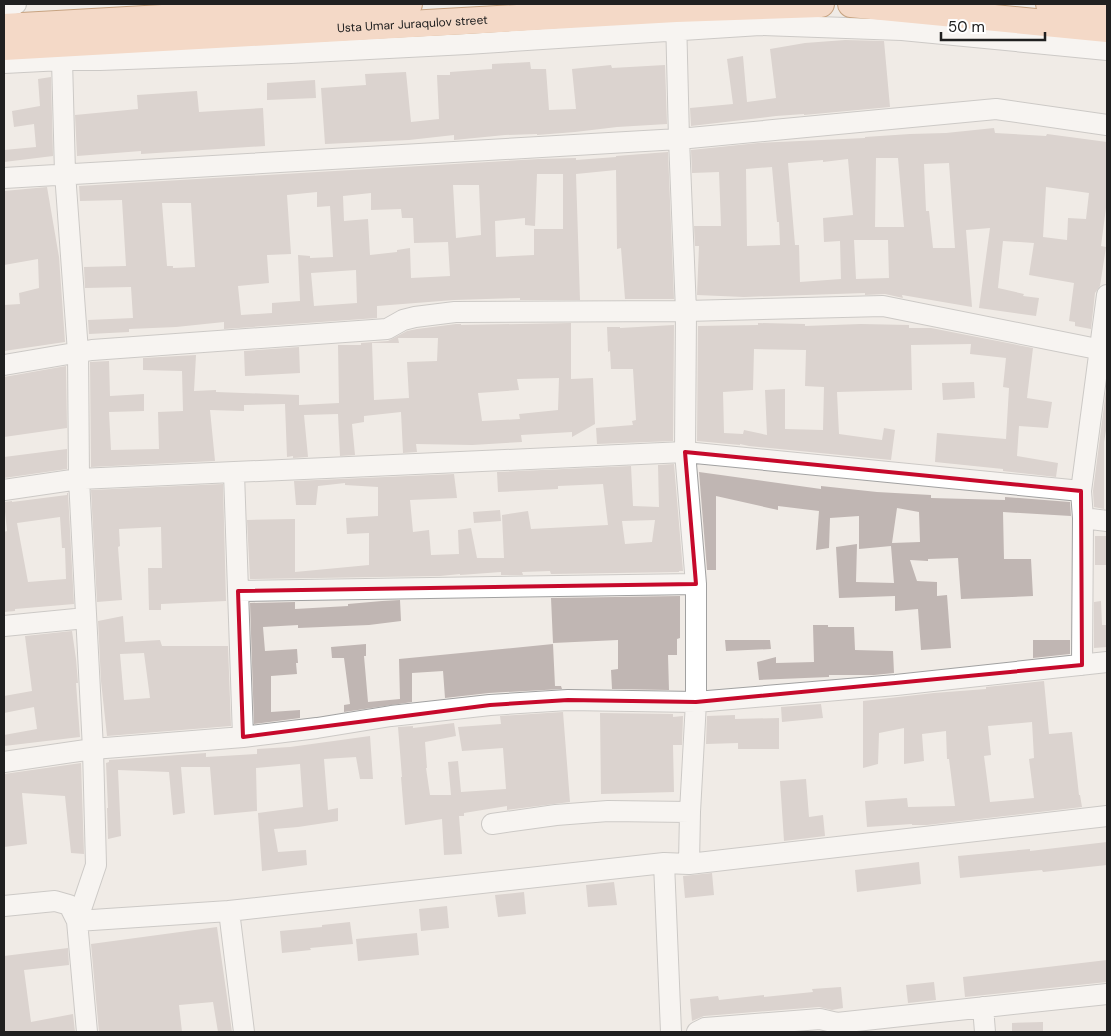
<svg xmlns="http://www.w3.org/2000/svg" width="1111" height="1036" font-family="'DM Sans',sans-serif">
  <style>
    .building { fill: #c0b6b3; fill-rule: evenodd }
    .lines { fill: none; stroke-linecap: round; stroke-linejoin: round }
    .minor-casing { stroke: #a1a1a1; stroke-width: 22 }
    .major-casing { stroke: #954c07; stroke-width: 28 }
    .minor { stroke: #fff; stroke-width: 20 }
    .major { stroke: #f8c4a3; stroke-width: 26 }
    .marked { fill: none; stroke: #c6092b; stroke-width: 4; stroke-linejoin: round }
    .labels { text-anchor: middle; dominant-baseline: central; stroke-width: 4; stroke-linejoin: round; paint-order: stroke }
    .street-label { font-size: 12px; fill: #202020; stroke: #fff }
  </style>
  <rect width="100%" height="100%" fill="#f0ebe6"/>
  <!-- building -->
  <path class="building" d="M845 40 884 41 890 107 804 115V114L776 116 691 126 690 108 733 104 727 59 743 56 747 102 776 98 770 49 805 43Z
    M530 62 531 69H546L549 110 576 109 572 69 611 65 612 68 665 65 667 124 617 127 575 132 537 135V134L505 135 454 140V135L409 140 325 144 321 88 366 85 365 74 406 72 411 122 439 119 437 75H450V72L492 69V64Z
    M51 77 53 156 4 162V150L36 147 34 124 14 127 12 111 40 106 38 79Z
    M315 80 316 98 267 100V83Z
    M197 91 199 112 263 108 265 146 141 154V151L77 156 75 115 138 109 137 95Z
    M994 128 995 133 1046 136 1047 134 1107 142V200L1101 246 1106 247 1100 286 1095 293 1091 329 1075 326V322L1069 321 1074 283 1029 275 1034 243 1003 241 998 288 1024 294 1023 296 1039 298 1036 316 979 308 990 228 966 230 972 307 902 295 903 298 885 294 865 295V293L744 297 697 295 699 246H695L694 226H721L719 172 692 173 691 150 758 143 865 138V137L910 134 946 133ZM876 158H898L904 227H875ZM848 159 853 215 823 218 824 242 840 241 841 279 800 282 799 245H795L788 163 823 160V162ZM949 163 955 248H933L929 211H926L924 164ZM772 167 777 222H779L780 245 747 246 746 169ZM1046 187 1089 193 1086 219 1068 218 1067 240 1043 237ZM854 240H888L889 278 856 279Z
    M668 152 674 299H625L621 248 617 249 616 170 576 174 580 300H520V298L454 300 377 306V318L224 329V322L176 327 129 329V332L89 334 88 320 133 318 131 287 85 288 84 267 126 266 122 200 80 201 79 186 539 159 576 158V160L616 157V156ZM537 174H563V229H534V255L496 257 495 221 525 218V225L535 226ZM453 185H479L481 235 456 238ZM317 192V207L330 206 333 257 310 258V256L298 255 300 301 272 303V313L241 315 238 286 269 283 267 255 291 254 287 195ZM371 193V210L401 209 402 218H413L414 243 448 242 450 276 411 278 410 248 397 250V252L370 255 368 219 344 221 343 196ZM162 203H191L195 267 173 268V266H167ZM356 270 357 303 314 306 311 273Z
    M47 187 59 257 65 342 4 351V338H5L4 327V305L20 304 19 293 39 288 38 259 4 265V191Z
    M571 323V379L593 378 595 424 572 437V432L521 435 522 442 472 445 416 444 417 452 403 453 401 412 364 416V422L352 424 355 455 340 456 338 414 304 415 308 457 293 458V456L287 457 285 404 244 405V411L210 410 215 461 91 467 90 362 109 361 110 396 144 394V411L109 412 111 450 159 449 158 412 183 411 182 371 143 370V358L196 355 194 391 216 390V392L299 395V405L339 403 338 345H361V343L388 341 407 331 417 329 456 324H461V325ZM398 338H438L437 361 407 362 409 398 374 400 372 343H399ZM559 378 558 410 519 414 520 419 482 421 478 393 519 390 517 379Z
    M758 323 805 324V326L861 324 909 325V328H931L1033 348 1027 398 1052 402 1048 428 1019 426 1017 456 1058 463 1056 477 1003 471V469L935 462 937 433 1006 439 1009 388 1003 387 1006 358 970 354 971 344 911 345 912 390 837 392 839 434 882 440 884 428 895 430 891 460 749 446 740 444V445L697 441 698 326 758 325ZM754 349 806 350 805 386 824 387 823 430 785 429V389L765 390 767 435 744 430 743 434 724 433 723 392 753 390Z
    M674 325 673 441 597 444 596 428 633 425 632 421 636 420 633 369H611L610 351 608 352 607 327H620V328Z
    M299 347 300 373 245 376 244 351Z
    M66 366 67 428 4 437V377Z
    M974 382 975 398 943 400 942 383Z
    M1107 383V425L1104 442V509L1094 507 1093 491Z
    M67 449V469L4 478V457Z
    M674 464 683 571H679V572L551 574 550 571 522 572 523 575H501V572L460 575V574L440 576 250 579 247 520 295 519V572L369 565V533L347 534 346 518 378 516V487L345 485V483L318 486 316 505H296L294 481 454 474 457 498 410 500 413 532 429 530 431 555 459 554 458 530 471 528 477 558H504L502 515 528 511 531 529 608 525 603 484 558 486V489L498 492 497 472 631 466 633 506 659 507 658 465ZM655 520 652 542 625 544 622 521Z
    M699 472 821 489V486L877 492 931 495V498L1005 500V497L1070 502 1071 516 1003 512 1004 559H1031L1033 596 961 599 958 558 928 559V561L910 560 917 581 937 582V596L947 595 951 648 921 650 918 609 895 611V596L839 598 836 547 857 544 856 582 894 583 891 546 859 549V516L830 518 829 548 816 550 819 511 778 506V510L716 496V570H707ZM897 508 919 512 920 542 892 543Z
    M223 484 226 601 161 604V610H149L148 568H162L161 527 119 529 120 546 118 547 122 600 97 602 91 490Z
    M67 493H68L74 604 15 609V611L4 612V532L7 531 4 502 12 501V502L67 495ZM60 517 62 548H65L66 579 28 582 17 523Z
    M500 510 501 521 474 523 473 512Z
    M1095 536H1107V565H1095Z
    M680 596V638L677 639V655H668L669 690 612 689 611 670 618 669V640L553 643 551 598Z
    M400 600 401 621 369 625 298 628V625L263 627 265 651 297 649 298 663H296L297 674 271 676V712L300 710V718L254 724 250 603 295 602V609L348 606V604L382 601Z
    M1101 601 1102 625H1107V647L1094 648V602Z
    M123 616 125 642 160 640 162 646H228L231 726 107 736 101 681 98 621ZM144 653 150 698 124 700 120 654Z
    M813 625H828V627H854L855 650 893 651 894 673 874 675H829V677L759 680 757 662 776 657V663L814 662Z
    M72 631 76 659 78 683H76L80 737 4 746V735L37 729 34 707 4 713V696L32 691 25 636Z
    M725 640H770L771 649 726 651Z
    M1033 640H1070V654L1033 658Z
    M366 644V656H364L368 702 400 699 399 659 553 644 555 686H561L562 689 489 693 445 698 443 671 412 673V702L344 712V705L350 704 344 658H332L331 647Z
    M1044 681 1049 734 1072 732 1079 795H1080L1082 807 927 825H912V824L867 827 865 801 907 798 908 807 955 806 949 759H947L946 731 922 734 924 761 904 764V728L879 733 878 764 863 768V701L934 693 986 689V687ZM1032 722 1034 758 1029 759 1034 798 990 802 984 756 991 755 988 726Z
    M821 704 823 718 782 722 781 707Z
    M563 712 570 802 507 810V806L464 813V816H459L462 854 444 855 442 819 405 825 401 777H402L398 727 413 726V728L454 723 456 736 425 742 427 768H426L430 795H451L448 762 458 761 461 792 506 789 503 748 462 751 458 727 501 724 500 716Z
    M600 713 673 714V717L683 716 682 745H673L674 792 601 794Z
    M735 715V719L779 718V749H738V743L706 744 707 716Z
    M370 736 373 779H360L356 757 324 759 328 810 338 808V821L298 827 274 829 278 852 306 850 307 865 262 871 258 813 303 807 300 764 256 768 257 811 214 815 210 767H181L185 813 173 815 169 772 118 770 121 836 108 839 107 808H108L106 763 109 762V760L206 753V757L257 754V749L290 747Z
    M81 763 84 854 71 853 65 796 22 793 27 844 4 847V774Z
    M806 779 809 817 823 815 825 836 784 841 780 781Z
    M1107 842V865L1043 872 1042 870 960 878 958 856 1030 849V851Z
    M919 862 921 884 857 892 855 870Z
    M712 873 714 895 685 898 683 876Z
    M614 882 617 905 588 907 586 885Z
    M524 892 526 914 498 917 495 895Z
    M447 906 449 928 421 931 419 909Z
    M350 922 353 944 310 948 311 950 282 953 280 931 322 927V925Z
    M217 927 232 1032H218L213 1002 179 1005 182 1032H99L91 944Z
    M417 933 419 955 358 961 356 939Z
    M68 948 69 965 24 970 31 1022 73 1014 75 1032H4V956Z
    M1107 960V982L965 997 963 977Z
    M934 982 936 1000 908 1003 906 985Z
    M841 987 843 1008 832 1010 819 1007 704 1016 692 1021 690 999 718 996 719 1000 764 995V997L813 992 812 989Z
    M1043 1022V1032H1012V1023Z"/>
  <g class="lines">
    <defs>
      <path id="minor" d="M4 4H16
        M676 17 679 139 686 311 685 452 696 584V702L690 812 689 864
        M62 60 65 173 78 352 79 479 93 749 96 865 77 921 87 1032
        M4 63 62 60H100L291 53 467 44 760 25 902 30 1107 50
        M4 178 679 139 996 109 1107 125
        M4 365 92 350 387 329 403 320 415 317 455 312 686 311 883 306 1107 351
        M234 473 243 737
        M4 490 79 479 685 452 1081 491
        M1083 518 1107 521
        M238 591 696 584
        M4 626 86 618
        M1082 665 1083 518 1081 491 1107 295
        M4 762 93 749 243 737 317 728 391 716 490 705 568 700 696 702 896 685 1107 662
        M492 824 556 815 608 811 690 812
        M664 863 671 1032
        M4 906 55 901 69 905 77 921 229 911 664 863 689 864 1107 816
        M229 911 244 1032
        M983 1007 985 1032
        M697 1032 705 1028 820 1019 837 1023 1107 994"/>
      <g id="major">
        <path d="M851 4 1107 29"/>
        <path d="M1049 4 1107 11"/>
        <path d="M4 27 409 4"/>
        <path id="s1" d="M4 47 676 9 821 4"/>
      </g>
    </defs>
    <!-- minor casing -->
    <use href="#minor" class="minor-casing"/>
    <!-- major casing -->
    <use href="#major" class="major-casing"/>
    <!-- minor -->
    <use href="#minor" class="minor"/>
    <!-- major -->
    <use href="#major" class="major"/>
  </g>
  <!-- marked area -->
  <path d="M0 0H1111V1036H0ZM685 452 1081 491 1082 665 696 702 568 700 490 705 243 737 238 591 696 584Z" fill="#f0ebe6" fill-opacity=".55" fill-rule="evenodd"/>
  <path class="marked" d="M685 452 1081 491 1082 665 696 702 568 700 490 705 243 737 238 591 696 584Z"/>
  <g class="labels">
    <!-- street labels -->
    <g class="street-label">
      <text stroke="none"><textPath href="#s1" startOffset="409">Usta Umar Juraqulov street</textPath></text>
    </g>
  </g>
  <!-- border -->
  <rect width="1111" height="1036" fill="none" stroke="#202020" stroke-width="10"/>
  <!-- scale -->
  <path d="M941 32v8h104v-8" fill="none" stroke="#202020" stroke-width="2.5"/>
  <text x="948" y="32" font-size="15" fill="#202020" stroke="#ffffff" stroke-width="4" paint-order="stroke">50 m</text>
</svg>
